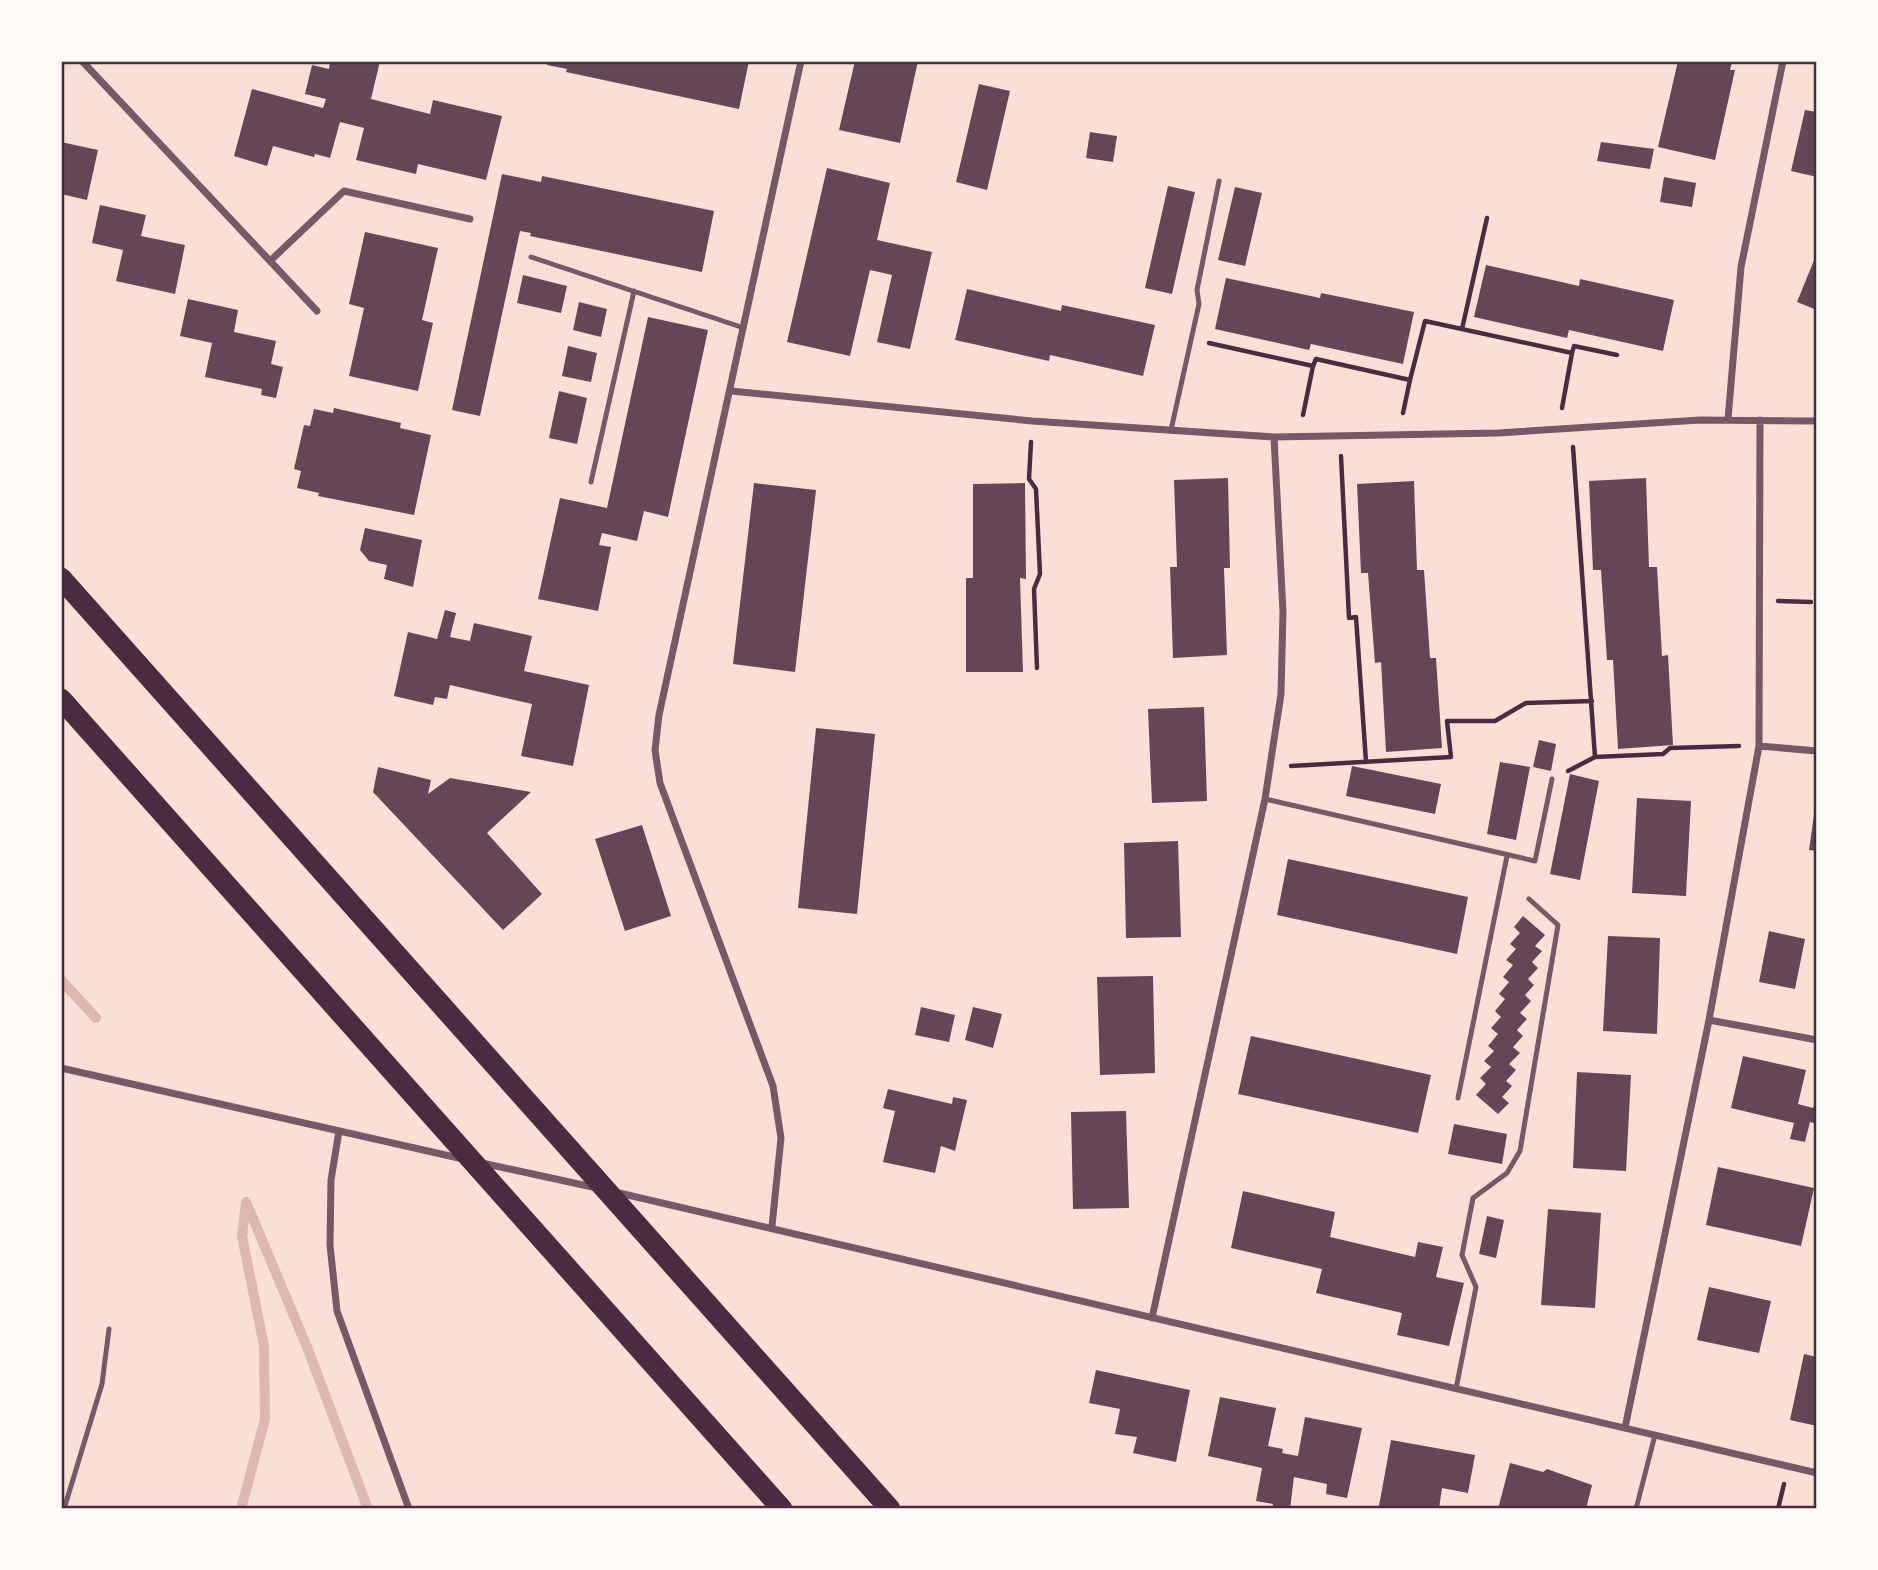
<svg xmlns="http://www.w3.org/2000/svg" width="1878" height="1570" font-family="'Source Sans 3',sans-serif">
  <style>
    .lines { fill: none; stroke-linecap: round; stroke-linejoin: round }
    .stream { stroke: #dcb8b0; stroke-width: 10 }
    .building { fill: #644757 }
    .path { stroke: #4a2c40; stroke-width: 4.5 }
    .service { stroke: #755966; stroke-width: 5 }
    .minor { stroke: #755966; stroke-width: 7 }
    .motorway { stroke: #4a2c40; stroke-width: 21 }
    .neatline { fill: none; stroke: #4a2c40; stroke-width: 2.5 }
  </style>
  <rect width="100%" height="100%" fill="#f7e1d7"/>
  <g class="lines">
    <!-- stream -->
    <path class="stream" d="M61 980 96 1018
      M246 1202 307 1347 368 1509
      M241 1509 265 1419 264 1346 242 1236 246 1202"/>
  </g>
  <!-- building -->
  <path class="building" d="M330 61H380L371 99 430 114 433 100 502 116 486 180 418 164 416 174 356 160 364 128 340 122 330 158 315 154 314 157 273 146 267 166 234 156 252 89 323 108 326 99 305 94 312 65 329 69Z
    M548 61H749L739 109 566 72 567 69 547 65Z
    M855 61H918L900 143 839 130Z
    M1678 61H1732L1730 70H1735L1715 160 1658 147Z
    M979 84 1010 91 987 190 956 182Z
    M1805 110 1817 112V177L1791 171Z
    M1090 132 1117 136 1113 162 1086 158Z
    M61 142 98 150 87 200 61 194Z
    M1601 142 1654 149 1650 169 1597 161Z
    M827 168 890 183 877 240 932 252 910 349 877 342 892 275 870 270 850 356 787 342Z
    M502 174 541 182 542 176 714 211 702 272 530 236 531 233 520 231 480 416 452 410Z
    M1664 177 1696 183 1692 207 1660 202Z
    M1168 186 1195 192 1172 294 1145 288Z
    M1235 187 1262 193 1245 266 1218 260Z
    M100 205 146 215 141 236 185 245 175 294 116 281 123 250 92 243Z
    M365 232 438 248 422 320 433 323 418 391 349 376 364 308 349 304Z
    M1817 253V310L1797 302Z
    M1486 265 1579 286 1580 279 1674 300 1663 351 1569 330 1567 338 1474 317Z
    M523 275 567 286 561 313 517 303Z
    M1226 278 1320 298 1321 293 1414 312 1403 364 1311 344 1309 350 1215 329Z
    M967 289 1061 311 1062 305 1155 325 1143 376 1050 355 1049 361 955 340Z
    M188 299 238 310 234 332 276 341 271 364 283 367 276 398 261 395 262 389 205 377 212 343 180 336Z
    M579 302 607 309 601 337 573 330Z
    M648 317 708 330 668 517 644 511 637 541 602 533 599 545 611 547 598 611 538 599 560 498 607 508Z
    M568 346 597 353 591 382 562 376Z
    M559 391 587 398 577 444 549 438Z
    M334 408 401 423 400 428 431 435 414 515 318 496 319 493 297 488 301 471 294 469 304 425 310 426 314 409 333 413Z
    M1228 478 1230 568H1224L1227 655 1173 658 1170 567H1177L1174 480Z
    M1646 478 1649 567H1657L1662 656 1668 655 1673 745 1618 749 1613 660H1607L1601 570H1593L1589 481Z
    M1414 481 1417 570H1424L1430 658H1436L1442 748 1386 752 1381 662 1375 663 1368 573H1361L1357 484Z
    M754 483 816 490 795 672 733 664Z
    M1025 483 1026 579 1020 578 1023 672H966V578H973V484Z
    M365 528 422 540 413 587 384 579 387 565 369 561 360 550Z
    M445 610 456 613 450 637 470 641 474 623 532 636 524 671 589 685 573 766 521 756 532 704 450 685 447 699 435 697 433 705 394 696 408 632 437 639Z
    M1204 707 1207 801 1152 803 1148 709Z
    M816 728 875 734 857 914 798 908Z
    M1539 740 1556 744 1551 771 1533 767Z
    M1500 762 1530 767 1516 840 1487 834Z
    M1352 766 1441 784 1435 814 1346 796Z
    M378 767 431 780 428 794 450 778 531 792 487 833 542 894 503 930 373 792Z
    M1570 774 1599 781 1580 880 1550 874Z
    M1637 798 1691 801 1686 896 1632 893Z
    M1815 808H1817V851L1809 850Z
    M642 825 671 916 625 931 595 839Z
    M1178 841 1181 937 1126 938 1124 843Z
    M1288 859 1468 897 1457 954 1277 915Z
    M1523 916 1545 935 1535 946 1542 951 1532 962 1538 968 1528 979 1534 985 1525 995 1531 1001 1520 1013 1527 1019 1517 1030 1523 1036 1513 1047 1520 1053 1509 1064 1516 1070 1506 1081 1512 1086 1502 1097 1509 1103 1498 1114 1476 1095 1486 1084 1480 1078 1491 1067 1484 1061 1494 1051 1488 1046 1498 1034 1491 1028 1501 1017 1495 1011 1505 999 1499 994 1509 982 1503 977 1513 965 1506 960 1516 949 1510 944 1520 933 1514 927Z
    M1769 931 1805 939 1795 989 1759 982Z
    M1608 936 1660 938 1657 1034 1603 1031Z
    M1153 976 1155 1073 1100 1075 1097 977Z
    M921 1007 955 1015 949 1042 915 1035Z
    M973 1007 1002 1014 993 1048 965 1040Z
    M1251 1036 1431 1075 1418 1133 1238 1094Z
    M1743 1056 1806 1070 1798 1104 1813 1108 1817 1097V1124L1810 1122 1805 1142 1790 1139 1794 1123 1731 1108Z
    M1577 1072 1631 1075 1626 1171 1573 1168Z
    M888 1089 952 1104 953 1097 967 1100 955 1151 941 1146 935 1173 883 1162 895 1111 883 1108Z
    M1126 1111 1129 1208 1073 1209 1071 1112Z
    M1454 1124 1507 1134 1502 1164 1448 1154Z
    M1718 1167 1814 1188 1801 1246 1706 1225Z
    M1243 1191 1335 1212 1330 1237 1415 1257 1418 1242 1443 1247 1436 1277 1464 1283 1449 1346 1397 1335 1402 1313 1316 1293 1322 1269 1231 1248Z
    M1548 1209 1601 1213 1595 1308 1541 1305Z
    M1487 1216 1504 1220 1496 1258 1479 1254Z
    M1709 1287 1771 1301 1759 1353 1697 1340Z
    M1804 1354 1817 1357V1426L1790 1420Z
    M1096 1370 1190 1390 1176 1462 1133 1453 1137 1437 1115 1434 1120 1409 1089 1403Z
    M1220 1397 1276 1408 1268 1446 1283 1449 1282 1453 1298 1456 1305 1417 1362 1428 1347 1498 1326 1494 1327 1484 1294 1477 1290 1509H1272L1273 1504 1256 1501 1262 1468 1208 1456Z
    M1391 1440 1475 1455 1468 1493 1442 1488 1439 1509H1390L1379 1506Z
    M1510 1463 1543 1472 1547 1469 1592 1485 1586 1509H1498Z"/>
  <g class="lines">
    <!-- path -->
    <path class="path" d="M1462 329 1487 218
      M1209 343 1313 366 1316 359 1410 380 1425 321 1572 353 1574 346 1617 355
      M1562 408 1572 353
      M1403 413 1410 380
      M1303 415 1313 366
      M1031 442 1029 479 1036 489 1040 574 1034 589 1037 668
      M1341 456 1349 618 1356 617 1366 762
      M1778 601 1811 602
      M1595 757 1663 754 1670 748 1739 746
      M1291 766 1451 757 1447 721H1495L1526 703 1592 701
      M1568 771 1595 757 1573 447
      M1778 1509 1784 1484"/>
    <!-- service -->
    <path class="service" d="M531 257 744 328
      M1171 430 1199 304 1197 290 1219 181
      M591 482 634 291
      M1265 799 1535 861 1552 779
      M1458 1098 1507 856
      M1456 1389 1476 1287 1462 1255 1473 1198 1507 1173 1520 1151 1558 925 1529 899
      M64 1509 102 1384 109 1329
      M1636 1509 1655 1435"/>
    <!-- minor -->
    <path class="minor" d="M82 61 317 311
      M270 261 344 191 470 219
      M731 391 1032 421 1274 437 1498 433 1700 420 1817 421
      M1728 419 1741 267 1783 61
      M1759 746 1817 751
      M1709 1020 1817 1040
      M61 1068 463 1159
      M339 1131 331 1180 330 1245 337 1311 409 1509
      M482 1163 597 1188
      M615 1192 1817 1473
      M772 1226 781 1138 773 1086 660 783 655 750 659 715 801 61
      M1152 1318 1265 799 1281 694 1283 612 1274 437
      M1625 1428 1709 1020 1759 746 1760 420"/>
    <!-- motorway -->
    <path class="motorway" d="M61 578 890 1509
      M61 699 782 1509"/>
  </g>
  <!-- border -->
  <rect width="1878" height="1570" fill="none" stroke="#fffaf5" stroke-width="126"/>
  <rect x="63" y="63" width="1752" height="1444" class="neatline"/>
</svg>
